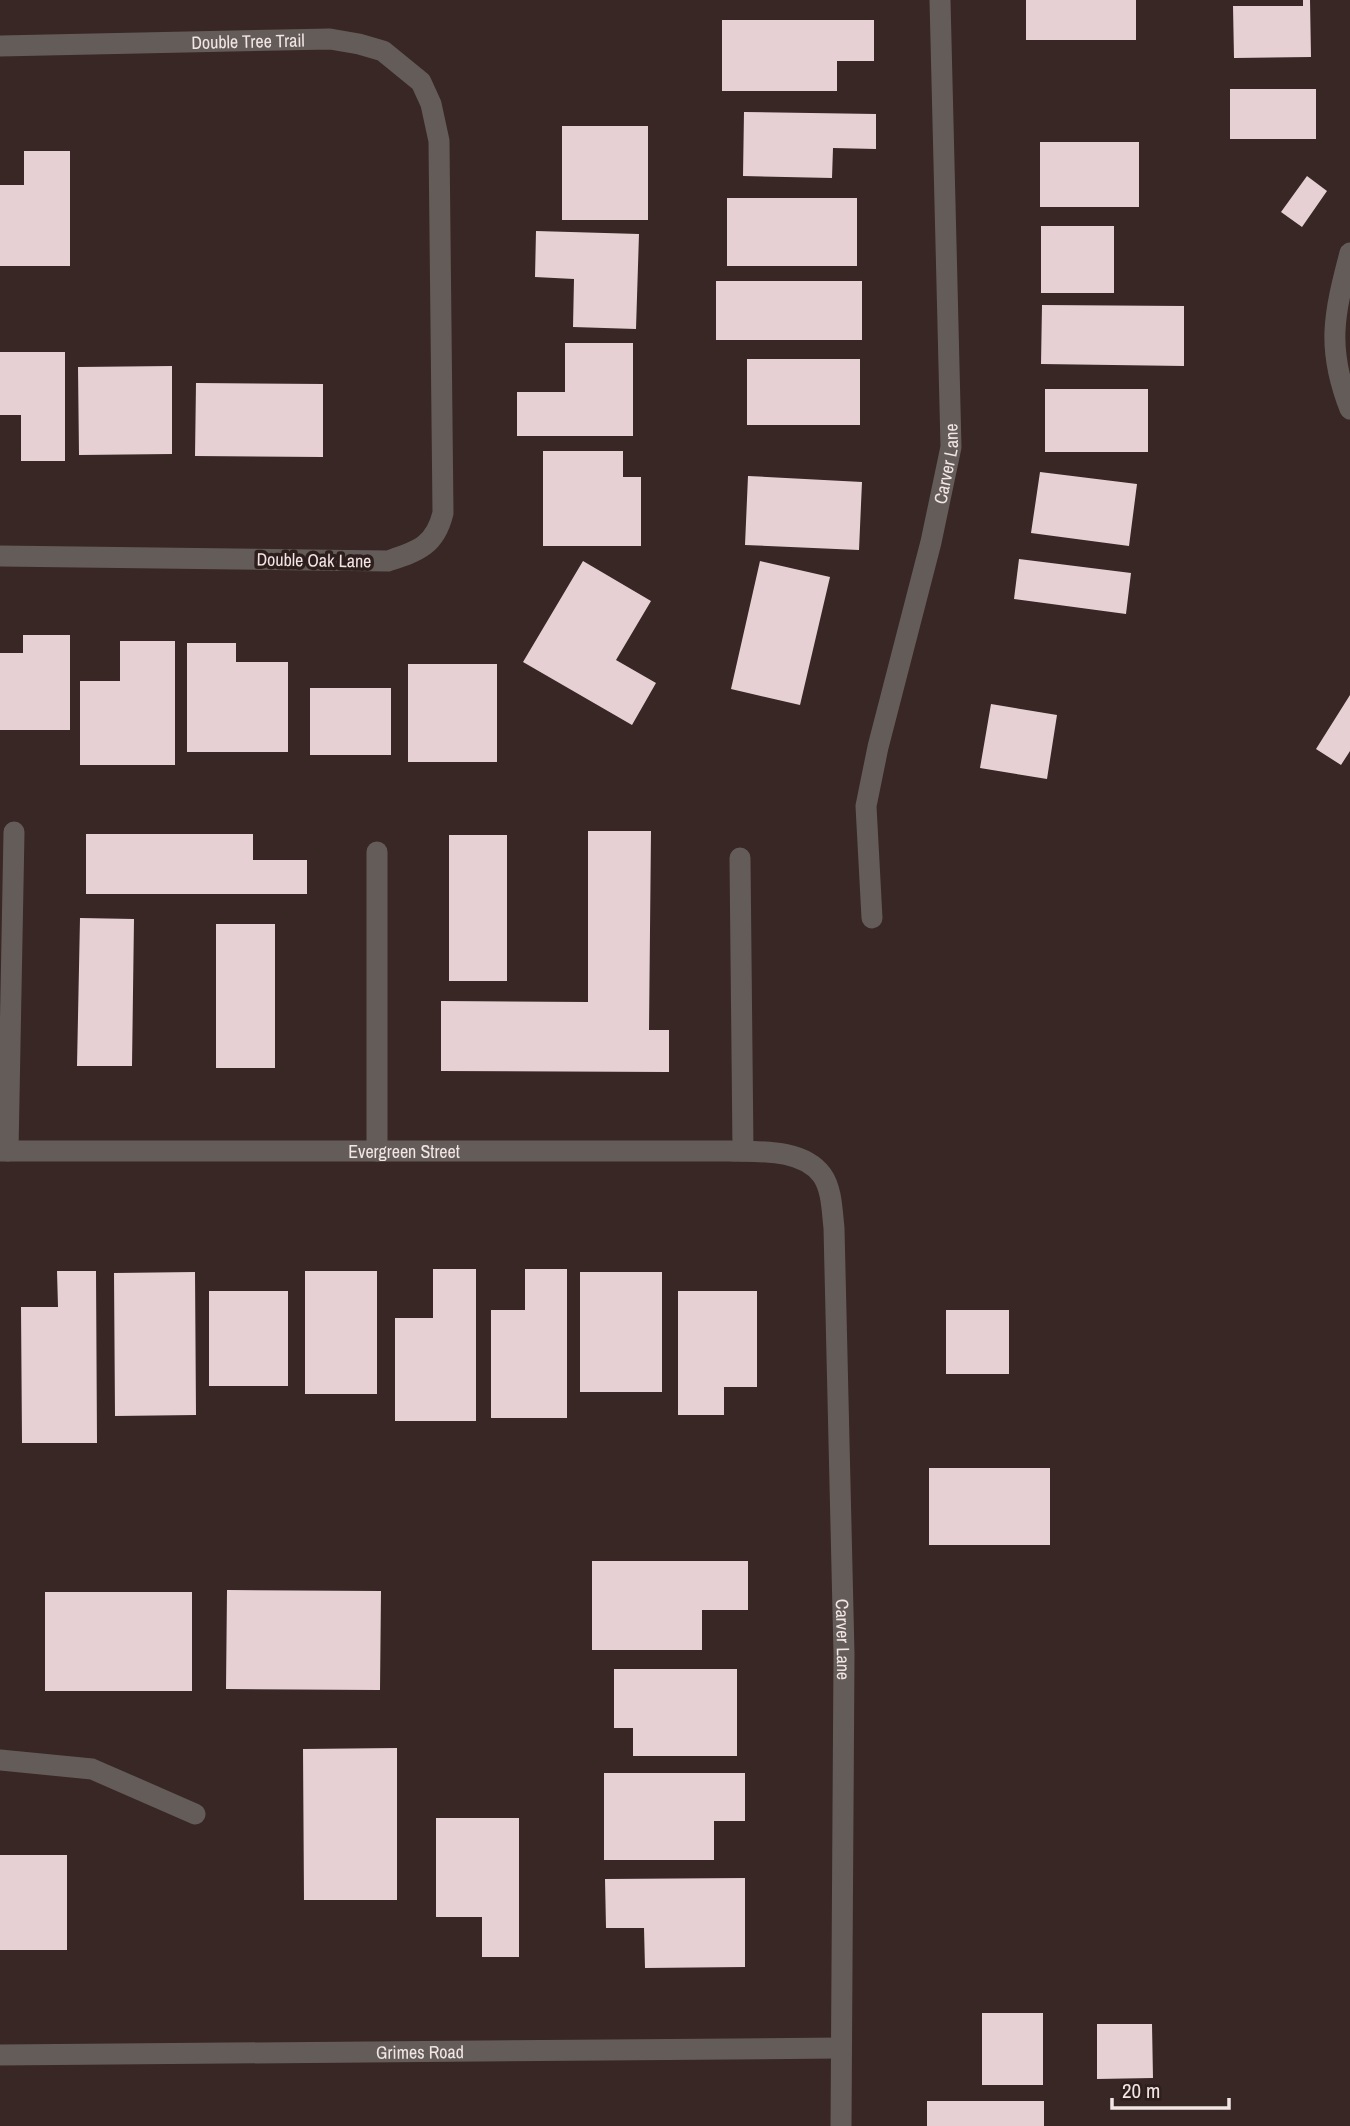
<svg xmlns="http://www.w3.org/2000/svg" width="1350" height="2126" font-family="'Archivo Narrow',sans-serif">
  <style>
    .building { fill: #e6d0d4 }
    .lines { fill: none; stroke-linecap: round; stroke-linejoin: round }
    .minor { stroke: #645c58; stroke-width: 21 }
    .labels { text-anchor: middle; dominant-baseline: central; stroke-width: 7; stroke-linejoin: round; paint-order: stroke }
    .street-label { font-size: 18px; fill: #f2e6e5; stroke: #2e1e1c }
  </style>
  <rect width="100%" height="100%" fill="#382725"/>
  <!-- building -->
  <path class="building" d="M1026 0H1136V40H1026Z
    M1303 0H1310L1311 57 1234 58 1233 6H1303Z
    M722 20H874V61H837V91H722Z
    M1230 89H1316V139H1230Z
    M744 112 876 114V149L833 148 832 178 743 176Z
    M562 126H648V220H562Z
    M1040 142H1139V207H1040Z
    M24 151H70V266H0V185H24Z
    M1307 176 1327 191 1302 227 1281 212Z
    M727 198H857V266H727Z
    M1041 226H1114V293H1041Z
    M536 231 639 234 636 329 573 327 574 279 535 277Z
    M716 281H862V340H716Z
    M1042 305 1184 306V366L1041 364Z
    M565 343H633V436H517V392H565Z
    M0 352H65V461H21V415H0Z
    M747 359H860V425H747Z
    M172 366V454L79 455 78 367Z
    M196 383 323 384V457L195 456Z
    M1045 389H1148V452H1045Z
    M543 451H623V477H641V546H543Z
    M1040 472 1137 484 1129 546 1031 533Z
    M748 476 862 482 859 550 745 545Z
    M1019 559 1131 573 1126 614 1014 599Z
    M583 561 651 601 616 660 656 683 632 725 523 662Z
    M760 561 830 577 800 705 731 689Z
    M23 635H70V730H0V653H23Z
    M120 641H175V765H80V681H120Z
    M187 643H236V662H288V752H187Z
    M408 664H497V762H408Z
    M310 688H391V755H310Z
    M1350 695V751L1341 765 1316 749Z
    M991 704 1057 715 1047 779 980 768Z
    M588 831H651L649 1030H669V1072L441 1071V1001L588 1002Z
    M86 834H253V860H307V894H86Z
    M449 835H507V981H449Z
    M80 918 134 919 132 1066H77Z
    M216 924H275V1068H216Z
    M433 1269H476V1421H395V1318H433Z
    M525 1269H567V1418H491V1310H525Z
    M57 1271H96L97 1443H22L21 1307H58Z
    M305 1271H377V1394H305Z
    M195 1272 196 1415 115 1416 114 1273Z
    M580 1272H662V1392H580Z
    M209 1291H288V1386H209Z
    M678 1291H757V1387H724V1415H678Z
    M946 1310H1009V1374H946Z
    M929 1468H1050V1545H929Z
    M592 1561H748V1610H702V1650H592Z
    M227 1590 381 1591 380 1690 226 1689Z
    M45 1592H192V1691H45Z
    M614 1669H737V1756H633V1728H614Z
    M397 1748V1900H304L303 1749Z
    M604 1773H745V1821H714V1860H604Z
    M436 1818H519V1957H482V1917H436Z
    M0 1855H67V1950H0Z
    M745 1878V1967L645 1968 644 1928H606L605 1879Z
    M982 2013H1043V2085H982Z
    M1097 2024H1152L1153 2078 1097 2079Z
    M927 2101H1044V2126H927Z"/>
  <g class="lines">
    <!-- minor -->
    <g class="minor">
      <path id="s1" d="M0 46 330 39 359 44 383 51 421 82 431 104 439 141 443 513C435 546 418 551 388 561L0 556"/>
      <path d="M1350 253C1334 314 1326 348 1350 409"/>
      <path d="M377 852V1151"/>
      <path d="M740 858 743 1151"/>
      <path id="s2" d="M872 918 866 806 878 747 931 542 951 447 940 0"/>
      <path id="s3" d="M0 1151H729C758 1152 802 1148 822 1175 832 1189 832 1211 834 1228L844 1654 841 2126"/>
      <path d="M8 1151 14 832"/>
      <path d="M0 1760 92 1769 195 1814"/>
      <path id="s4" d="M0 2055 841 2048"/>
    </g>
  </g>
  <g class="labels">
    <!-- street labels -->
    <g class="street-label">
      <text stroke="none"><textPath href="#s1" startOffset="248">Double Tree Trail</textPath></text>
      <text stroke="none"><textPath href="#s2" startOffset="464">Carver Lane</textPath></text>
      <text transform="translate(314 560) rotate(1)">Double Oak Lane</text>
      <text stroke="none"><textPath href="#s3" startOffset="404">Evergreen Street</textPath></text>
      <text stroke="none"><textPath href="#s3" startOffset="1295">Carver Lane</textPath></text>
      <text stroke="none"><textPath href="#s4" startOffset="420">Grimes Road</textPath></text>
    </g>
  </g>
  <!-- scale -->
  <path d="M1112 2098v10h117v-10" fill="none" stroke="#f2e6e5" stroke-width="3.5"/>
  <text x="1122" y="2098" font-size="21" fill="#f2e6e5" stroke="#2e1e1c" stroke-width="5" paint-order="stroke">20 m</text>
</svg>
